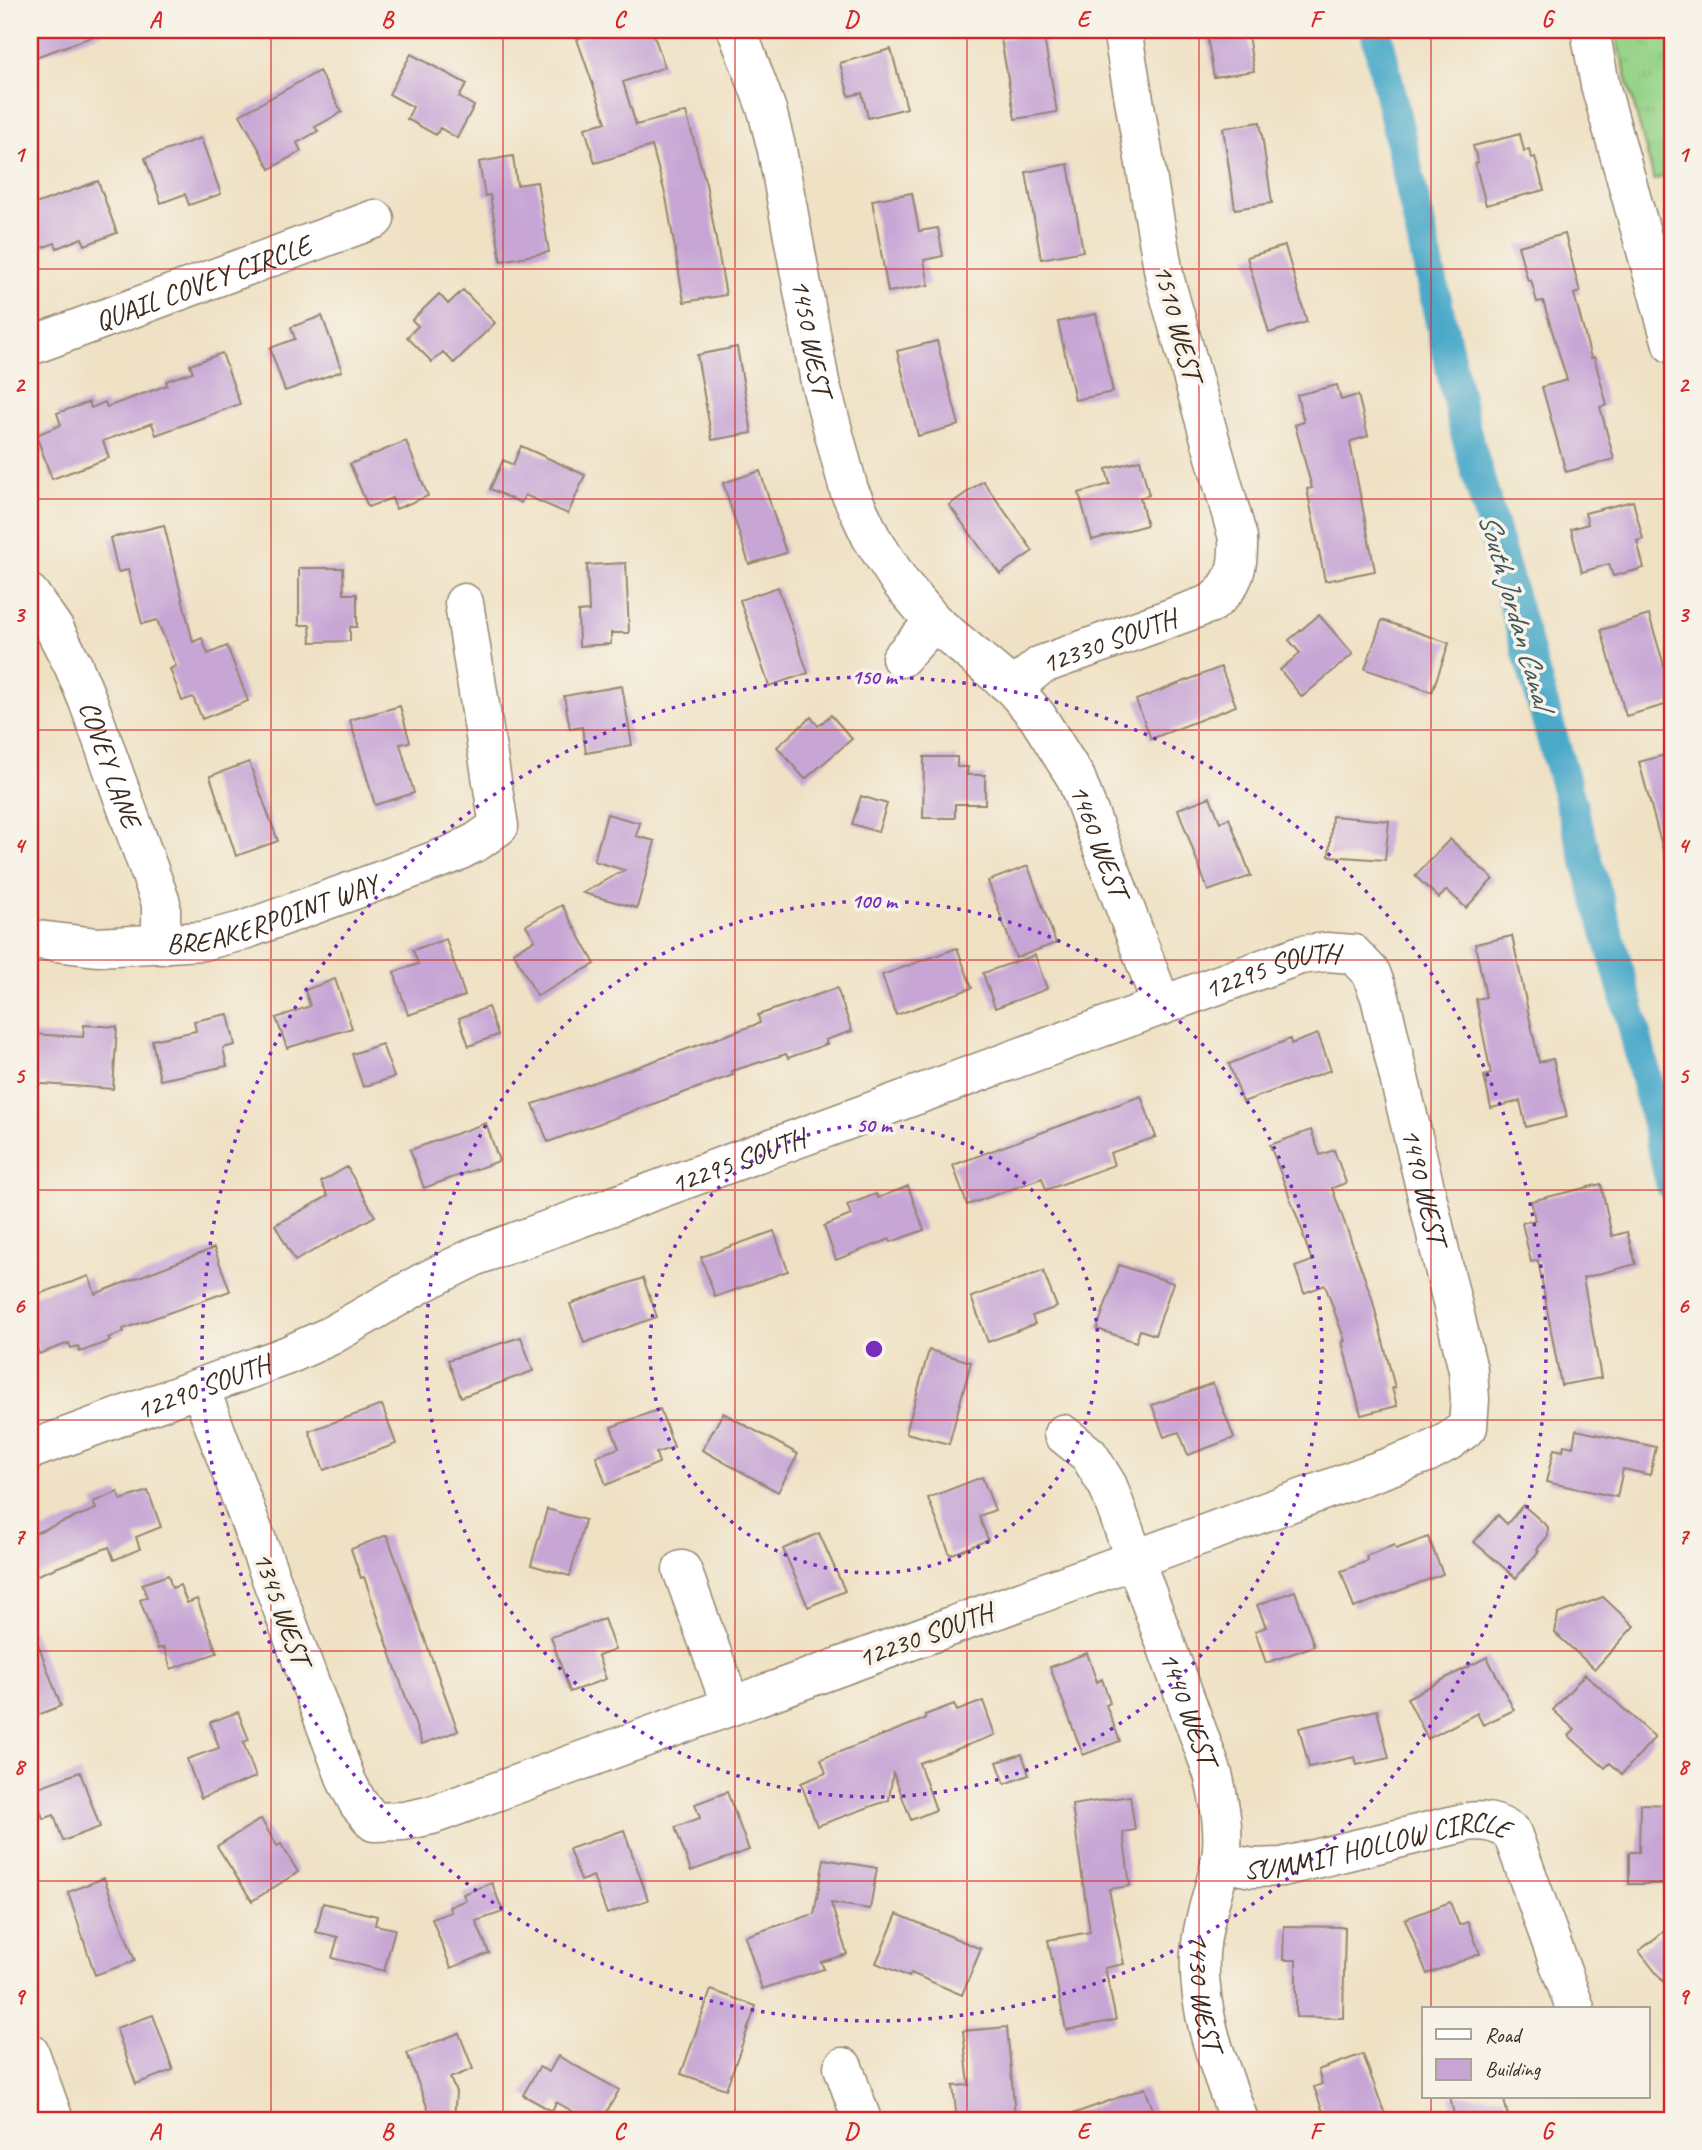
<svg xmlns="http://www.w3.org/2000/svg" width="1702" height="2150" font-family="Caveat,sans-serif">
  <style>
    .park { fill: url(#park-tufts); stroke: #687e53; stroke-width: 2 }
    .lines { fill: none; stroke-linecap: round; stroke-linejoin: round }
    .canal { stroke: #4aa9c9; stroke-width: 32 }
    .building { fill: #c7a6d5 }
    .minor-casing { stroke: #958671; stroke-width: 41 }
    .minor { stroke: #fff; stroke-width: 38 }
    .grid { fill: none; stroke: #d62828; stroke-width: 2; stroke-opacity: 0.55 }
    .ring { fill: none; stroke: #7b2cbf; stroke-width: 3.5; stroke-dasharray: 3.5 7 }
    .labels { text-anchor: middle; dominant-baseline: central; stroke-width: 7; stroke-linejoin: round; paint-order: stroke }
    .street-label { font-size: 28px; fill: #3b2a1e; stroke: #f7f3e8 }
    .water-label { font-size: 30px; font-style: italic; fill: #40565a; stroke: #f7f3e8 }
    .centre { fill: #7b2cbf; stroke: #f7f3e8; stroke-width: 3.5 }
    .ring-label { font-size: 21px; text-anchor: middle; font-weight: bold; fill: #7b2cbf; stroke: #f7f3e8; stroke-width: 7; stroke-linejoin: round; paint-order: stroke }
    .neatline { fill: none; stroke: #d62828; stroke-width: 2.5 }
    .grid-label { font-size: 23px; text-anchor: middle; font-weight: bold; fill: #d62828 }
  </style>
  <defs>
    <pattern id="park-tufts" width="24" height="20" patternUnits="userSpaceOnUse" patternTransform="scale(1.75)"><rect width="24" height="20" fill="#96d388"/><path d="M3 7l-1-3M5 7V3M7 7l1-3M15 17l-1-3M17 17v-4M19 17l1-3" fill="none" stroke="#82b575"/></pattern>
  </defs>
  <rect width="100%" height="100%" fill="#f7f3e8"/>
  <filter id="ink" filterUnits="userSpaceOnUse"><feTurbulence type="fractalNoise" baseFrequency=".0143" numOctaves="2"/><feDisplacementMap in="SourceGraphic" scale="14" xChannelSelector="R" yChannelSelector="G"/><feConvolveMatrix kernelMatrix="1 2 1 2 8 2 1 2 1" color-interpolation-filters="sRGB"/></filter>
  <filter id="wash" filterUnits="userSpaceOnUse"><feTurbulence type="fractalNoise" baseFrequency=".00686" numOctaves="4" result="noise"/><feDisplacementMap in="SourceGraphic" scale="28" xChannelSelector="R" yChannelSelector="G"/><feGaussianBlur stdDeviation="1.57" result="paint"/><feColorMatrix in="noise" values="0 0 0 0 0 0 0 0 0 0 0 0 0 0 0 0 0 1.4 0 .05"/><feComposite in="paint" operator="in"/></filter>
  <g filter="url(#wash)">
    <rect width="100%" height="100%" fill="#efe1c4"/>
    <!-- park -->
    <path class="park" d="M1614 30H1672V173L1654 180Z"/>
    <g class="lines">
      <!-- canal -->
      <path class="canal" d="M1376 30 1464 426 1631 1016 1672 1186"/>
    </g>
    <g id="blocks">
      <!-- building -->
      <path class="building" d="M30 30H103V33L30 59Z
        M603 30H652L665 67 623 82 636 125 686 112 706 184 726 295 684 302 666 197 652 146 595 163 585 128 606 122 577 39Z
        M1206 30H1247L1254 71 1214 77Z
        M1043 32 1057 112 1015 119 1001 39Z
        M891 49 907 108 868 118 862 93 849 96 840 63Z
        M411 54 467 84 459 97 474 106 457 138 440 128 436 135 407 119 413 107 389 94Z
        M319 71 342 112 315 127 318 131 297 143 301 151 270 169 240 115Z
        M1260 122 1272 203 1235 209 1223 128Z
        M1520 134 1524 151 1529 149 1531 158 1535 157 1544 190 1486 205 1475 163 1478 162 1473 146Z
        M201 138 221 194 189 205 185 194 161 203 145 158Z
        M513 156 517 185 537 182 549 252 501 261 490 195 485 196 479 162Z
        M1068 164 1083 251 1041 259 1026 172Z
        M98 181 117 233 85 245 82 238 57 248 55 243 30 252V206Z
        M912 193 919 231 938 228 943 256 924 260 929 285 888 292 872 200Z
        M1565 234 1580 292 1574 294 1591 358 1594 357 1607 405 1600 407 1614 459 1566 472 1542 387 1567 380 1543 301 1537 302 1531 280 1528 281 1518 246Z
        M1285 246 1307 322 1269 333 1247 257Z
        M463 290 495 323 454 363 443 352 432 362 407 337 418 326 412 320 439 294 448 304Z
        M1096 314 1113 392 1075 400 1058 322Z
        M322 316 342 371 285 391 270 348 295 339 291 327Z
        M937 341 959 425 918 436 897 351Z
        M737 347 752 433 712 440 697 355Z
        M222 353 240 404 156 435 152 423 103 441 109 458 52 479 36 435 61 425 57 413 89 402 91 408 105 402 107 407 167 385 166 381 193 372 190 365Z
        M1337 385 1341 400 1358 395 1368 436 1351 441 1350 443 1375 571 1325 581 1307 489 1312 488 1295 425 1304 422 1297 395Z
        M406 441 428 496 396 509 392 498 368 507 350 464Z
        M521 446 585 475 568 514 525 495 521 503 490 489 503 460 513 465Z
        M1140 460 1149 495 1140 498 1147 525 1092 540 1079 493 1110 484 1106 469Z
        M760 471 786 553 749 564 723 483Z
        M983 481 1033 551 1000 574 949 505Z
        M1633 501 1643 539 1637 541 1644 568 1613 576 1609 564 1582 572 1571 529 1588 524 1585 513Z
        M164 525 193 642 202 638 208 654 227 646 248 701 202 719 193 697 182 701 170 669 176 666 157 620 142 624 128 570 118 572 110 538Z
        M626 563 629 633H611V644L579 646 578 612 589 611 587 565Z
        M299 568H343L344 594H357V627H350V641L311 642 310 625H299Z
        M778 587 808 673 769 686 740 600Z
        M1319 615 1353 654 1302 697 1280 670 1300 653 1289 640Z
        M1649 615 1665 669 1672 667V703L1626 716 1601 630Z
        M1382 620 1449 643 1432 692 1365 669Z
        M1221 667 1236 706 1151 739 1136 700Z
        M622 686 632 745 586 753 582 727 570 729 564 696Z
        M400 706 410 742 400 744 414 793 375 805 350 720Z
        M831 715 852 739 805 779 777 747 811 717 818 726Z
        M1672 753V856L1665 857 1639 762Z
        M924 757H957V767H968L967 775H985V804H955V818H923Z
        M249 762 278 841 236 856 210 776Z
        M861 796 887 804 878 832 852 824Z
        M1210 797 1220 822 1229 818 1251 876 1208 891 1178 809Z
        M607 814 640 823 636 836 655 841 637 908 583 893 624 870 594 861Z
        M1332 816 1389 821 1385 860 1329 856Z
        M1450 839 1493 879 1466 908 1447 890 1439 898 1415 876Z
        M1028 866 1056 943 1016 958 988 881Z
        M562 905 595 964 537 996 513 952 535 940 526 925Z
        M1512 936 1539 1062 1553 1059 1567 1117 1526 1127 1520 1101 1491 1108 1484 1076 1491 1074 1476 999 1486 997 1475 944Z
        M446 939 465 996 408 1015 394 972 418 964 413 950Z
        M957 948 972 988 896 1015 882 975Z
        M1035 955 1047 989 995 1008 983 973Z
        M335 979 352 1028 287 1048 276 1018 310 1006 305 990Z
        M837 988 852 1031 825 1040 827 1044 788 1058 786 1054 732 1071 733 1075 548 1142 533 1104 760 1023 758 1015Z
        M488 1007 498 1035 469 1046 459 1018Z
        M228 1014 235 1045 223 1048 227 1066 160 1080 152 1040 196 1031 194 1021Z
        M84 1025 117 1027 113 1089 30 1083V1034L83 1037Z
        M1318 1034 1331 1070 1243 1102 1229 1064 1290 1039 1291 1044Z
        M382 1044 394 1077 363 1087 352 1054Z
        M1141 1096 1156 1137 1110 1153 1114 1165 1046 1190 1042 1178 967 1205 953 1165Z
        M486 1123 499 1161 424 1188 410 1150Z
        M1311 1130 1320 1155 1334 1150 1346 1183 1332 1188 1372 1298 1395 1388H1392L1397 1406 1361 1415 1342 1342 1345 1341 1325 1285 1304 1293 1295 1267 1312 1261 1303 1236 1304 1235 1270 1145Z
        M347 1167 375 1216 295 1261 275 1225 328 1196 321 1182Z
        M1601 1184 1612 1236 1627 1232 1636 1264 1583 1278 1601 1378 1561 1385 1538 1260 1531 1262 1522 1223 1535 1220 1531 1201Z
        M908 1186 924 1230 891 1242 890 1239 836 1260 824 1226 851 1215 847 1205 876 1194 878 1198Z
        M774 1231 788 1271 715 1297 701 1257Z
        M214 1248 230 1291 123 1329 124 1332 108 1338 110 1341 80 1352 78 1346 71 1348 69 1343 39 1354 30 1328V1297L89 1276 95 1294Z
        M1119 1265 1173 1283 1155 1335 1140 1330 1136 1342 1097 1329Z
        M1043 1271 1057 1307 1032 1316 1035 1324 988 1342 971 1297Z
        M643 1278 657 1317 584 1343 570 1304Z
        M521 1337 533 1371 461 1397 448 1360Z
        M929 1350 971 1362 949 1444 906 1433Z
        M1213 1383 1234 1438 1188 1455 1179 1432 1164 1437 1152 1405Z
        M382 1405 396 1444 324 1470 309 1431Z
        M660 1409 674 1447 656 1453 659 1463 606 1485 596 1456 619 1448 611 1427Z
        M723 1413 798 1454 778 1492 702 1450Z
        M1576 1430 1656 1447 1650 1475 1623 1469 1617 1497 1546 1482 1554 1449 1563 1451 1564 1445 1573 1447Z
        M982 1477 995 1510 979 1516 988 1540 950 1555 928 1498Z
        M148 1491 161 1527 136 1537 140 1549 114 1560 109 1547 30 1578V1535L96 1509 93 1502 118 1492 121 1500Z
        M1523 1505 1548 1527V1536L1537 1549 1539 1551 1516 1578 1474 1542 1498 1515 1507 1524Z
        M547 1509 585 1520 570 1576 531 1565Z
        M819 1533 845 1591 808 1607 783 1549Z
        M387 1535 458 1731 422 1744 364 1577 361 1578 351 1549Z
        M1428 1537 1443 1574 1354 1608 1341 1571 1368 1561 1366 1556 1394 1545 1396 1549Z
        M168 1575 172 1588 180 1585 187 1603 197 1599 217 1653 171 1669 164 1647 158 1649 140 1600 147 1597 142 1584Z
        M1295 1591 1314 1646 1266 1663 1255 1631 1266 1627 1257 1605Z
        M1603 1597 1634 1626 1595 1669 1555 1633 1558 1614Z
        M604 1619 615 1650 598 1656 606 1679 570 1692 551 1637Z
        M30 1628H32L61 1706 30 1718Z
        M1087 1653 1097 1682 1102 1679 1110 1703 1106 1705 1120 1741 1083 1755 1050 1667Z
        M1487 1657 1514 1710 1483 1725 1477 1713 1428 1739 1407 1698Z
        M1585 1674 1655 1737 1622 1774 1610 1763 1605 1768 1569 1736 1575 1730 1553 1710Z
        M983 1701 995 1735 919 1763 936 1810 911 1820 893 1772 889 1800 817 1826 801 1783 826 1773 821 1759 925 1719V1715L954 1704 957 1711Z
        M1377 1710 1389 1758 1357 1765 1355 1757 1309 1767 1299 1728Z
        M238 1712 249 1740 243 1742 256 1777 201 1798 187 1759 219 1748 210 1722Z
        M1022 1754 1029 1775 1005 1784 997 1762Z
        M80 1772 100 1827 63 1841 54 1815 43 1819 33 1789Z
        M727 1792 749 1850 691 1871 675 1827 700 1818 695 1804Z
        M1130 1796 1135 1830 1123 1832 1130 1886 1109 1889 1124 1964 1105 1968 1116 2020 1066 2030 1048 1940 1090 1932 1072 1805Z
        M1640 1804 1672 1805V1884H1629V1852H1639Z
        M261 1819 277 1846 281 1844 298 1872 252 1901 217 1846Z
        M624 1830 648 1900 607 1914 593 1876 581 1881 569 1849Z
        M824 1859 877 1868 870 1909 831 1903 847 1954 821 1962 824 1969 762 1989 745 1936 814 1914Z
        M104 1878 135 1961 95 1975 68 1892Z
        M492 1883 503 1912 476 1921 489 1953 451 1968 432 1919 451 1912 449 1907 466 1900 463 1894Z
        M1450 1902 1459 1925 1468 1922 1480 1954 1427 1974 1405 1919Z
        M323 1903 377 1916 375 1925 395 1929 384 1971 332 1958 338 1937 316 1932Z
        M897 1914 981 1949 962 1995 911 1973 909 1977 876 1963Z
        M1672 1925V1993L1639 1951Z
        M1284 1926 1345 1927 1343 2018 1296 2017V1960H1283Z
        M711 1990 756 2006 726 2089 681 2074Z
        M153 2015 173 2070 136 2084 116 2028Z
        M1007 2027 1015 2115 957 2120 953 2086 969 2085 963 2031Z
        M459 2033 473 2069 450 2078 456 2092 454 2120H432L407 2053Z
        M1363 2054 1387 2120H1326L1314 2087 1322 2084 1318 2070Z
        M558 2056 619 2090 602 2120H588L556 2102 552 2111 523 2095 539 2067 549 2072Z
        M1145 2088 1157 2120H1065L1064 2117Z
        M1450 2096H1503L1509 2120H1455Z"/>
    </g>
  </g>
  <g filter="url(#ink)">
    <use href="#blocks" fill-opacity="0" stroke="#958671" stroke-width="2"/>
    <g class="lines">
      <defs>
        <g id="minor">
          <path id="s1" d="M737 30 767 110 777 150 820 382 849 490 871 537 900 582 934 622 1013 688 1037 716 1076 778 1162 1006"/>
          <path d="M1590 30 1600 85 1672 344"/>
          <path id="s2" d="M30 346 375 219"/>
          <path id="s3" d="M30 594 55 630 73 665 88 701 161 903V945"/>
          <path d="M901 658 934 622"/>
          <path id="s4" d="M1013 688 1041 665 1212 603C1235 584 1239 568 1238 538L1165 280 1122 30"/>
          <path id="s5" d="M30 939 97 947 203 941 242 931 453 854 478 841 499 826 464 603"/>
          <path id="s6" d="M1063 1434 1089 1455 1108 1486 1213 1774C1220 1804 1226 1835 1220 1865 1213 1894 1202 1923 1200 1954 1197 2013 1219 2066 1239 2120"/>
          <path id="s7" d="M30 1450 288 1355 330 1336 422 1283 476 1256 1300 955 1327 952 1353 954 1371 973 1380 997 1468 1370 1470 1399 1468 1427 1449 1441 1427 1453 432 1815 404 1821 374 1822 358 1803 347 1782 200 1388"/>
          <path d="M682 1570 731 1706"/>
          <path id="s8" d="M1220 1862 1253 1868 1282 1867 1467 1822C1485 1820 1497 1822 1512 1833L1575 2008"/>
          <path d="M30 2053 54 2120"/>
          <path d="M843 2067 862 2120"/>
        </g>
      </defs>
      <!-- minor casing -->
      <use href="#minor" class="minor-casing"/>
      <!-- minor -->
      <use href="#minor" class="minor"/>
    </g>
  </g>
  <!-- grid -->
  <path class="grid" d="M271 30V2120M503 30V2120M735 30V2120M967 30V2120M1199 30V2120M1431 30V2008M30 269H1672M30 499H1672M30 730H1672M30 960H1672M30 1190H1672M30 1420H1672M30 1651H1672M30 1881H1672M1431 2096V2120"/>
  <!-- distance rings -->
  <g class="ring">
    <circle cx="874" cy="1349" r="224"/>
    <circle cx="874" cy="1349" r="448"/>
    <circle cx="874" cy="1349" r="672"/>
  </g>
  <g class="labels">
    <!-- street labels -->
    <g class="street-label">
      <text stroke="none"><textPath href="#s2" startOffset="184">QUAIL COVEY CIRCLE</textPath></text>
      <text transform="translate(1178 322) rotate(75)">1510 WEST</text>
      <text stroke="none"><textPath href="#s1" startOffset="317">1450 WEST</textPath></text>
      <text stroke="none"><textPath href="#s4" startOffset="108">12330 SOUTH</textPath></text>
      <text stroke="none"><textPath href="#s3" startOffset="189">COVEY LANE</textPath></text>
      <text stroke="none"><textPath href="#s1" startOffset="912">1460 WEST</textPath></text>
      <text stroke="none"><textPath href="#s5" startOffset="247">BREAKERPOINT WAY</textPath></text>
      <text stroke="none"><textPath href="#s7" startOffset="1334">12295 SOUTH</textPath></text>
      <text stroke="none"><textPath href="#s7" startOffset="766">12295 SOUTH</textPath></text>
      <text stroke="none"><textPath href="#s7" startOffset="1664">1490 WEST</textPath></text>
      <text stroke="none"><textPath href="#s7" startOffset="184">12290 SOUTH</textPath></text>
      <text transform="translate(282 1608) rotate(70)">1345 WEST</text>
      <text transform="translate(925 1635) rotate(-20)">12230 SOUTH</text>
      <text stroke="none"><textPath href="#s6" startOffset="306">1440 WEST</textPath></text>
      <text stroke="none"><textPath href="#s8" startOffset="161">SUMMIT HOLLOW CIRCLE</textPath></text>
      <text stroke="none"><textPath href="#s6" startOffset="598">1430 WEST</textPath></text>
    </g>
    <!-- water labels -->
    <g class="water-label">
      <text transform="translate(1516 610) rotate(74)">South Jordan Canal</text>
    </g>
  </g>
  <circle cx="874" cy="1349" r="10" class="centre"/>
  <g class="ring-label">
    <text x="874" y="684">150 m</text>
    <text x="874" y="908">100 m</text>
    <text x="874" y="1132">50 m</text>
  </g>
  <!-- margin -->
  <rect width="1702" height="2150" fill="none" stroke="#f7f3e8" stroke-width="77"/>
  <!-- legend -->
  <rect x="1422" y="2007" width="228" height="91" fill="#f7f3e8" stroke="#aca397" stroke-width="2"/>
  <rect x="1436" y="2029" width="35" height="10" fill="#ffffff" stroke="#aca397" stroke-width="2"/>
  <text x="1485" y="2042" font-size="21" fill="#3b2a1e">Road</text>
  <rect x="1436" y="2059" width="35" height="21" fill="#c7a6d5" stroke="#aca397" stroke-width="2"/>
  <text x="1485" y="2076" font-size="21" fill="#3b2a1e">Building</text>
  <rect x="38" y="38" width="1626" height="2074" class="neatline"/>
  <g class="grid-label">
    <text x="155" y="27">A</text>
    <text x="387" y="27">B</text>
    <text x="619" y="27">C</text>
    <text x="851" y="27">D</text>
    <text x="1083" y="27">E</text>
    <text x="1315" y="27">F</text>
    <text x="1547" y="27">G</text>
    <text x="19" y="162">1</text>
    <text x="1683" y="162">1</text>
    <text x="19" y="392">2</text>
    <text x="1683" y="392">2</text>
    <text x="19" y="622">3</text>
    <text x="1683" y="622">3</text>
    <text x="19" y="853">4</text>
    <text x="1683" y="853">4</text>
    <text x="19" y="1083">5</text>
    <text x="1683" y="1083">5</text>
    <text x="19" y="1313">6</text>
    <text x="1683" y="1313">6</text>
    <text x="19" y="1544">7</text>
    <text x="1683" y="1544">7</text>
    <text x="19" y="1774">8</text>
    <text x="1683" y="1774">8</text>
    <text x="19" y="2004">9</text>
    <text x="1683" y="2004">9</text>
    <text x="155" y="2139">A</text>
    <text x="387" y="2139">B</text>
    <text x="619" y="2139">C</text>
    <text x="851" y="2139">D</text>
    <text x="1083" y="2139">E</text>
    <text x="1315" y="2139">F</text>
    <text x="1547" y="2139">G</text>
  </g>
</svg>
